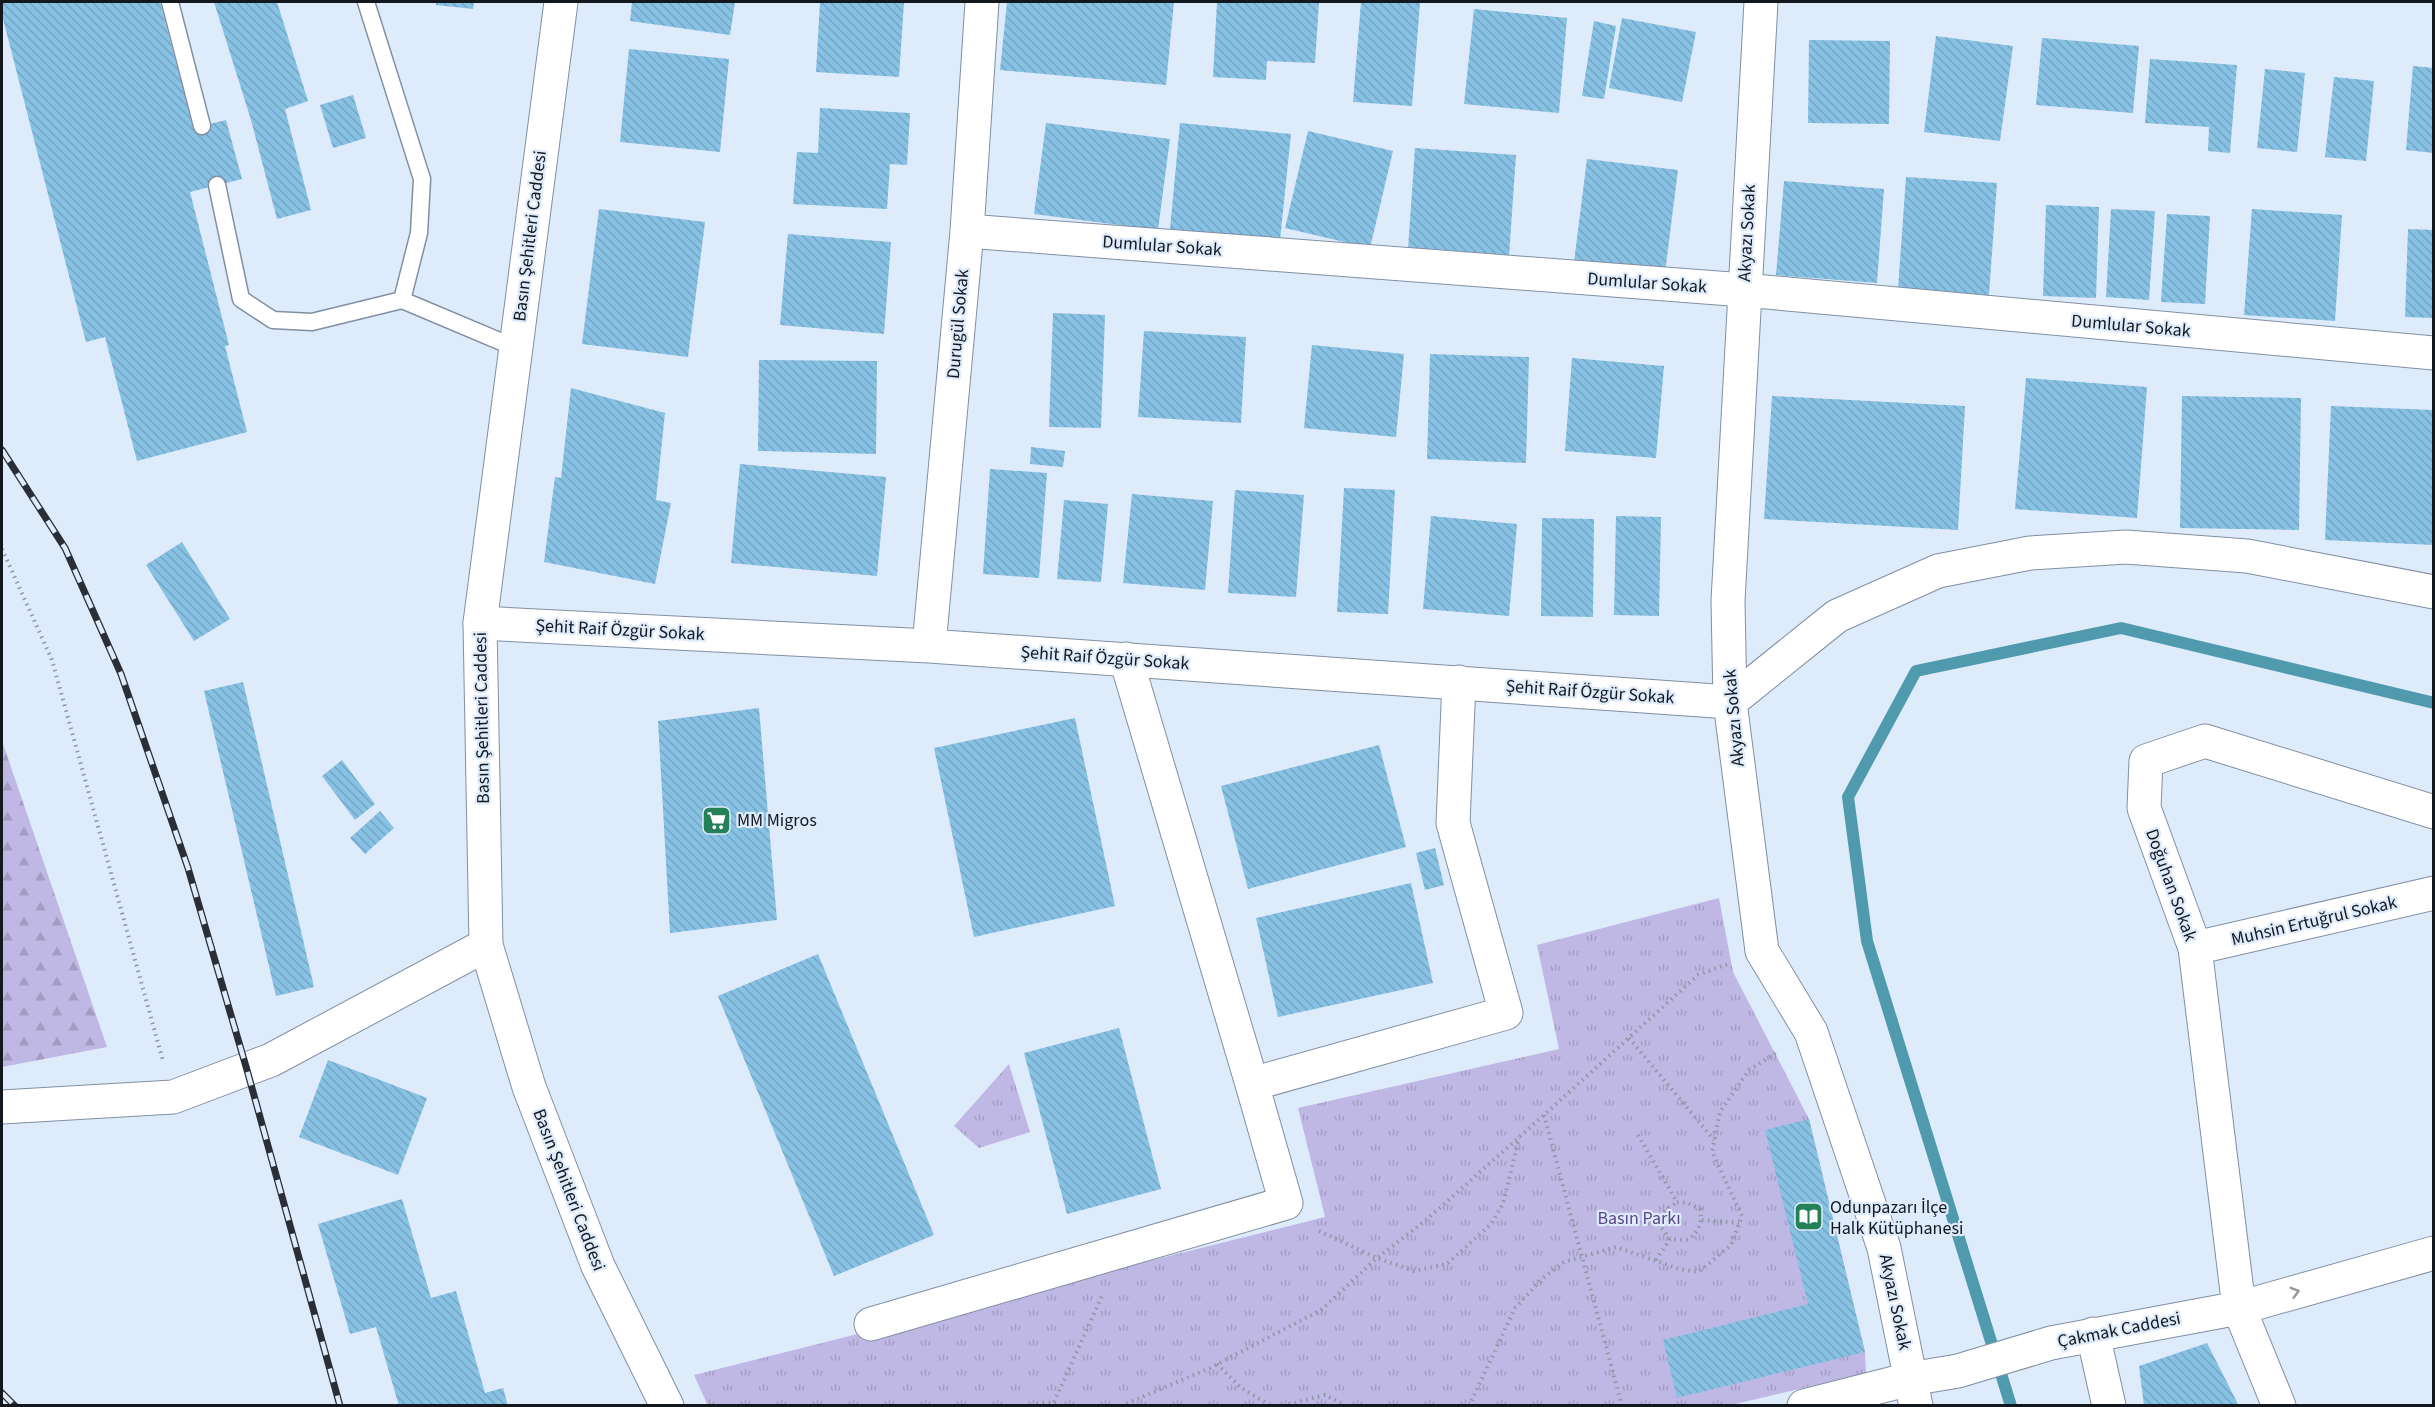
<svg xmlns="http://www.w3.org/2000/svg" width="2435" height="1407" font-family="'Source Sans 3',sans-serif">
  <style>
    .forest { fill: url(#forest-firs) }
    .park { fill: url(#park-tufts) }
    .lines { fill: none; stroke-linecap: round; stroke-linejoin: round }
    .stream { stroke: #509aad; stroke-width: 12 }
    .building { fill: url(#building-back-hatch) }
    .service-casing { stroke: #818fa2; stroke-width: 19 }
    .minor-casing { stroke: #818fa2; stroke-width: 35 }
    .tertiary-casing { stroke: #818fa2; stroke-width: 35 }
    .secondary-casing { stroke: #818fa2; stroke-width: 35 }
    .path { stroke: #8e97a4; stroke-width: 4; stroke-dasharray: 1.5 4.5; stroke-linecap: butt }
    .service { stroke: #fff; stroke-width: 16 }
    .minor { stroke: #fff; stroke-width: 33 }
    .tertiary { stroke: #fff; stroke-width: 33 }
    .secondary { stroke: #fff; stroke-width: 33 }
    .rail-casing { stroke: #2a2f37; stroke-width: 7 }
    .rail { stroke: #deebfb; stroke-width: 4.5; stroke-dasharray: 14; stroke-linecap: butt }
    .oneway { stroke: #95979a }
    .labels { text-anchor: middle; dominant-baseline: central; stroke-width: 4.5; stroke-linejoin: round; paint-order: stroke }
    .street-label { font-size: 18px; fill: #13181f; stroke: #deebfb }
    .poi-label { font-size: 18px; fill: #13181f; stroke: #deebfb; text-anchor: start }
    .park-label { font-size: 18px; fill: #58468a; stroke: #deebfb }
  </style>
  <defs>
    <pattern id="forest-firs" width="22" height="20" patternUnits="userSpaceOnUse" patternTransform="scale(1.5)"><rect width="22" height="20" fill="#c0b8e4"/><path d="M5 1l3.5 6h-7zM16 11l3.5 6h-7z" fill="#a49dc3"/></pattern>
    <pattern id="park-tufts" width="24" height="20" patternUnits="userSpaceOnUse" patternTransform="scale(1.5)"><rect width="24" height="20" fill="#c0b8e4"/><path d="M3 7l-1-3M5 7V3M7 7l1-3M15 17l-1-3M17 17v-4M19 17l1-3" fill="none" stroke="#a49dc3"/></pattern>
    <pattern id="building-back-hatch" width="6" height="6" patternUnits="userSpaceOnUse" patternTransform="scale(1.5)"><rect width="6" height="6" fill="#87c1e4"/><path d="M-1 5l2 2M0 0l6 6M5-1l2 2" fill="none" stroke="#74a5c3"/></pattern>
  </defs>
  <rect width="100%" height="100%" fill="#deebfb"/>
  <!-- forest -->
  <path class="forest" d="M2 741 107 1047 2 1067Z"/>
  <!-- park -->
  <path class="park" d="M1719 898 1733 972 1809 1119 1865 1352 1866 1373 1727 1406H708L694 1375 1325 1217 1298 1108 1559 1049 1537 945Z
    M1009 1064 1030 1132 979 1148 954 1126Z"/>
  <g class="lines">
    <!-- stream -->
    <path class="stream" d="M2011 1406 1867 941 1848 797 1916 671 2121 628 2434 703"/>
  </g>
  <!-- building -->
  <path class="building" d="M2 2H160L193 128 226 120 242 179 190 192 229 345 225 346 247 432 137 461 105 337 86 342 2 15Z
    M214 2H277L308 101 285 109 311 210 277 219 251 120Z
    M436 2H474L473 9 436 5Z
    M632 2H735L730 35 630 21Z
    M820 2H904L899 77 816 72Z
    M1007 2H1174L1166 85 1000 70Z
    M1217 2H1319L1315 63 1267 61 1266 80 1213 77Z
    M1361 2 1420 3 1412 106 1353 102Z
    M1474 9 1567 18 1559 113 1464 104Z
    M1622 18 1696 32 1682 102 1609 88Z
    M1594 21 1616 26 1604 99 1582 96Z
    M1936 36 2013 46 2000 141 1924 132Z
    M2042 38 2139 46 2133 113 2036 105Z
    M1809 40 1890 41 1889 124 1808 123Z
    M629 49 729 59 720 152 620 142Z
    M2150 59 2237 65 2230 153 2208 151 2209 127 2145 123Z
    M2413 66 2434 68V153L2406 150Z
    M2265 69 2305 73 2297 152 2257 148Z
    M2334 77 2374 81 2366 161 2325 157Z
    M353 95 366 138 333 148 320 105Z
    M820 108 910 113 907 165 890 164 887 209 793 204 797 152 818 153Z
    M1046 123 1170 139 1158 230 1034 214Z
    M1180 123 1291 134 1280 240 1170 229Z
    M1308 131 1393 151 1370 248 1285 228Z
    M1415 148 1516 155 1509 256 1408 249Z
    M1587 159 1678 170 1665 273 1574 262Z
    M1906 177 1997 183 1989 295 1898 289Z
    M1784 181 1884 189 1877 283 1776 275Z
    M2046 205 2099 207 2096 298 2043 296Z
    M599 209 705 222 688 357 582 344Z
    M2111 209 2155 211 2149 300 2106 297Z
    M2252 209 2342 215 2335 321 2244 315Z
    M2167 214 2210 216 2205 304 2161 302Z
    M2408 229 2434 230V318L2405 317Z
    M788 234 891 242 884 334 780 325Z
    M1053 313 1105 315 1101 428 1049 427Z
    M1144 331 1246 337 1241 423 1138 417Z
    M1312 345 1404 354 1396 437 1304 428Z
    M1430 354 1529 357 1526 463 1427 459Z
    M1572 358 1664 366 1656 458 1565 451Z
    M759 360 877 361 876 454 758 451Z
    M2026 378 2147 387 2137 518 2015 509Z
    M571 388 665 413 656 500 671 503 655 584 544 562 555 477 561 478Z
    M1772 396 1965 406 1958 530 1764 519Z
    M2182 396 2301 398 2299 530 2180 528Z
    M2331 406 2434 410V545L2325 540Z
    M1031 447 1065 451 1063 467 1030 464Z
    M740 464 886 477 877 576 731 563Z
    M990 469 1047 473 1039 578 983 574Z
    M1344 488 1395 490 1388 614 1337 612Z
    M1235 490 1304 495 1296 597 1228 593Z
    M1132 494 1213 501 1205 590 1123 583Z
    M1064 500 1108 504 1101 582 1057 579Z
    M1431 516 1517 524 1509 616 1423 609Z
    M1616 516 1661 517 1659 616 1614 615Z
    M1542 518 1594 519 1593 617 1541 616Z
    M182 542 230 619 194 641 146 565Z
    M243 682 314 987 276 996 204 691Z
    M759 708 777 920 670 933 658 721Z
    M1075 718 1115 906 974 937 934 748Z
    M1379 745 1406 847 1248 889 1221 786Z
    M342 760 375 804 355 820 322 776Z
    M380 811 394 828 365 854 350 838Z
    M1435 848 1444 885 1425 890 1416 853Z
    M1411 883 1433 983 1278 1017 1256 918Z
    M818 954 934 1235 834 1276 718 996Z
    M1119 1028 1161 1189 1067 1214 1024 1053Z
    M328 1060 427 1098 398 1175 299 1137Z
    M1809 1119 1865 1352 1677 1398 1663 1340 1808 1304 1765 1130Z
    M402 1199 431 1298 456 1291 485 1393 503 1388 508 1406H399L376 1327 350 1334 318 1224Z
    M2207 1343 2239 1406H2144L2139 1366Z"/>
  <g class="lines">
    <defs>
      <path id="service" d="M170 2 202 126
        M217 185 241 299 273 320 312 322 402 300 419 233 422 179 366 2
        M402 300 516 348"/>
      <path id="minor" d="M967 231 1744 290 2434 353
        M480 623 929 646 1730 702
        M929 646 967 231 982 2
        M1126 659 1252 1084 1506 1013 1453 823 1459 682
        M1730 702 1837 616 1938 571 2030 553 2126 547 2247 556 2434 592
        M1730 702 1728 601 1761 2
        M2195 948 2144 808 2146 761 2205 741 2434 812
        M2 1107 173 1097 271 1060 486 945
        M2239 1308 2279 1406
        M871 1324 1286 1203 1252 1084
        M2093 1334 2109 1406"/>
      <path id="tertiary" d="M1730 702 1762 951 1811 1032 1884 1248 1916 1406
        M2239 1308 2195 948 2434 893
        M1804 1406 1910 1379 1958 1371 2051 1343 2239 1308 2434 1253"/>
      <path id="secondary" d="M561 2 480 623 486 945 529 1087 598 1266 667 1406"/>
    </defs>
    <!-- service casing -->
    <use href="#service" class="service-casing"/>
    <!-- minor casing -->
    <use href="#minor" class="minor-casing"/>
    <!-- tertiary casing -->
    <use href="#tertiary" class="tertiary-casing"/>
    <!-- secondary casing -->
    <use href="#secondary" class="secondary-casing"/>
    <!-- path -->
    <path class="path" d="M2 549 52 660 163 1061
      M1629 1038 1714 1140
      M1544 1115 1622 1406
      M1638 1135 1677 1202
      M1677 1202 1688 1203 1700 1209C1703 1223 1699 1231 1688 1240L1670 1239 1661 1227 1665 1211Z
      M1702 1220 1739 1223
      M1319 1231 1377 1258 1414 1271 1447 1264 1491 1224 1503 1204 1519 1137
      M1656 1260 1670 1239
      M1217 1364 1240 1387 1271 1406
      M1054 1402 1102 1296
      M1031 1406C1042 1402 1051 1401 1062 1406
      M1121 1406 1210 1368 1321 1310 1377 1258 1425 1221 1544 1115 1698 975 1728 964
      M1283 1406 1325 1395 1347 1406
      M1469 1406 1515 1308 1543 1278 1564 1262 1616 1247 1679 1269 1699 1272 1731 1245 1742 1216 1712 1152 1720 1112 1749 1070 1779 1051"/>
    <!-- service -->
    <use href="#service" class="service"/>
    <!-- minor -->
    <use href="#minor" class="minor"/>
    <!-- tertiary -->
    <use href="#tertiary" class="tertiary"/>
    <!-- secondary -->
    <use href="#secondary" class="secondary"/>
    <defs>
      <path id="rail" d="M2 450 65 548 121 674 188 868 247 1070 340 1406
        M2 1393 15 1406"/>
    </defs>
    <!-- rail casing -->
    <use href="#rail" class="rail-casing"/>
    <!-- rail -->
    <use href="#rail" class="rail"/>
  </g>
  <!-- one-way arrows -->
  <defs><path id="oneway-chevron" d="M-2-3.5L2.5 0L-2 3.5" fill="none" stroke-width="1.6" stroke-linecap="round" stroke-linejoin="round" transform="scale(1.5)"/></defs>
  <use class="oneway" href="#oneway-chevron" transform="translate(2295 1292) rotate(-16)"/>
  <!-- icons -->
  <defs>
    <symbol id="supermarket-square" viewBox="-11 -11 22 22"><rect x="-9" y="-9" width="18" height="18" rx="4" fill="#248056" stroke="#deebfb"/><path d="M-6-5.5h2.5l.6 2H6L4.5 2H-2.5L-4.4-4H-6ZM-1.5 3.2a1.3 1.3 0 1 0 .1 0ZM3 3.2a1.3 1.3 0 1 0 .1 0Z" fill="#fff"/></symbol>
    <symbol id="library-square" viewBox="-11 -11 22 22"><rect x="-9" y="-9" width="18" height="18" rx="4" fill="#248056" stroke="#deebfb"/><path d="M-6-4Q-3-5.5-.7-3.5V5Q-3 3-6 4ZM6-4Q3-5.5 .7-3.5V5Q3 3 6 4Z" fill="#fff"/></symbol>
  </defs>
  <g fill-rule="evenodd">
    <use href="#supermarket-square" x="700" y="804" width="33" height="33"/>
    <use href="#library-square" x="1792" y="1200" width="33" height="33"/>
  </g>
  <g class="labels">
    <!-- street labels -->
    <g class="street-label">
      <text transform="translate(1747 233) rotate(-87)">Akyazı Sokak</text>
      <text transform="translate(530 236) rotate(-83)">Basın Şehitleri Caddesi</text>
      <text transform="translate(1162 246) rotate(4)">Dumlular Sokak</text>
      <text transform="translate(1647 283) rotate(4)">Dumlular Sokak</text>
      <text transform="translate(958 324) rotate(-85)">Durugül Sokak</text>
      <text transform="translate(2131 326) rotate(5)">Dumlular Sokak</text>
      <text transform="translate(620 630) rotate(3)">Şehit Raif Özgür Sokak</text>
      <text transform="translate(1105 658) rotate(4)">Şehit Raif Özgür Sokak</text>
      <text transform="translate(1590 692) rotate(4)">Şehit Raif Özgür Sokak</text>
      <text transform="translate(482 718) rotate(-91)">Basın Şehitleri Caddesi</text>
      <text transform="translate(1734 718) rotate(-95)">Akyazı Sokak</text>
      <text transform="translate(2171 885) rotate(70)">Doğuhan Sokak</text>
      <text transform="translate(2314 921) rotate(-13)">Muhsin Ertuğrul Sokak</text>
      <text transform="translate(569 1190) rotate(69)">Basın Şehitleri Caddesi</text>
      <text transform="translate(1895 1302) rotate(78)">Akyazı Sokak</text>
      <text transform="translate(2119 1330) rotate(-11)">Çakmak Caddesi</text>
    </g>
    <!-- poi labels -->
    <g class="poi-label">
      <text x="737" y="820">MM Migros</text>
      <text x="1830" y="1207">Odunpazarı İlçe<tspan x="1830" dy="21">Halk Kütüphanesi</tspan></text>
    </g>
    <!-- park labels -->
    <g class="park-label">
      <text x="1639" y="1218">Basın Parkı</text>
    </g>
  </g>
  <!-- border -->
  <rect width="2435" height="1407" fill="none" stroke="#13181f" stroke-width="6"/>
</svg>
